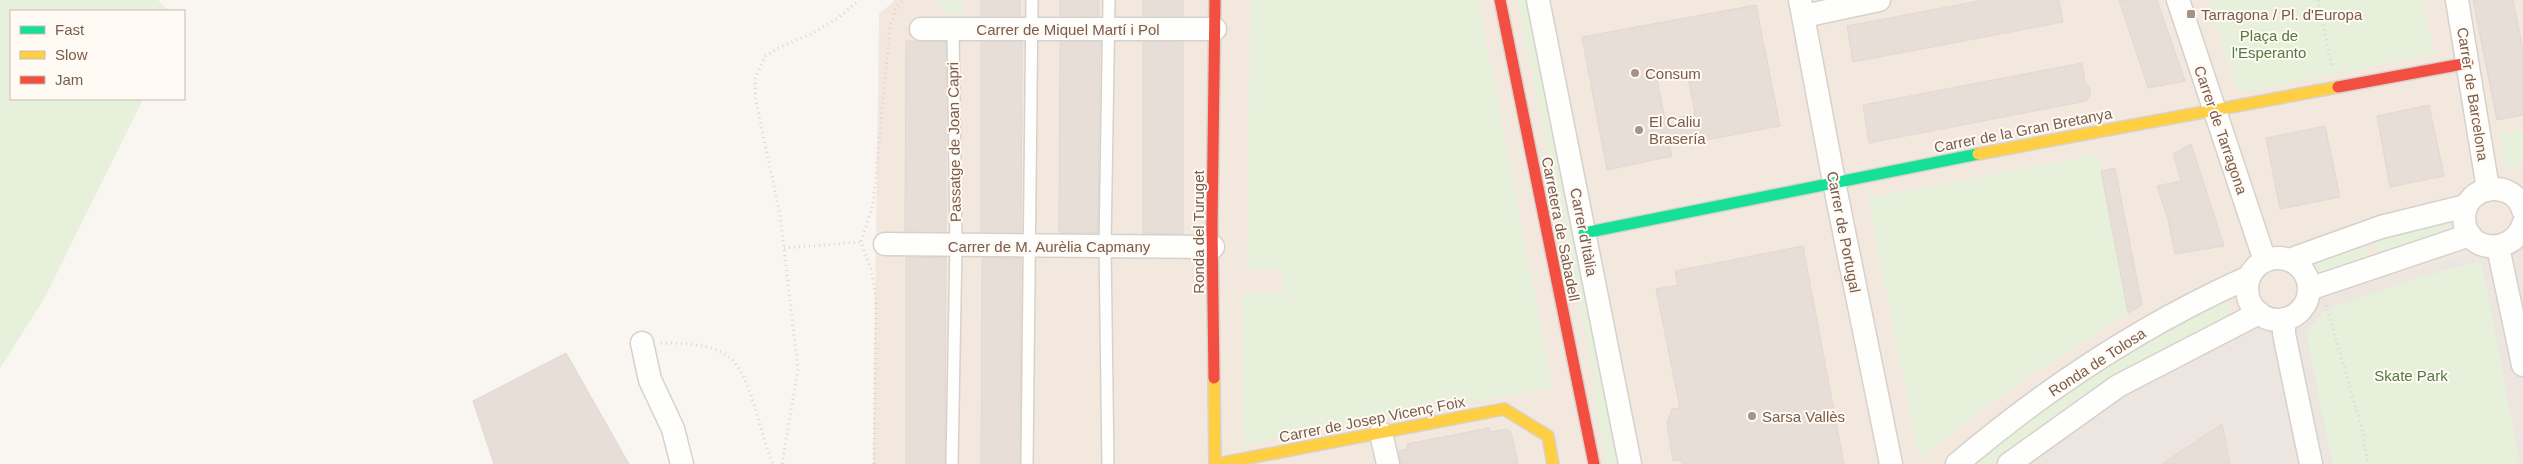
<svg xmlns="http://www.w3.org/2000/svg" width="2523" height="464" font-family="Arial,sans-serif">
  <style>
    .residential { fill: #f2e8de }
    .industrial { fill: #ede5e0 }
    .green { fill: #e7f0db }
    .building { fill: #e6ded7; stroke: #e2d8d2; fill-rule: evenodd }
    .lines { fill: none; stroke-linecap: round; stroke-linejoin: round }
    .lane-casing { stroke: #d7d1cb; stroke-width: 14 }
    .street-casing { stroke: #d7d1cb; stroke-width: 25 }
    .fast-casing { stroke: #d9d2cb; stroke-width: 14 }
    .slow-casing { stroke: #d9d2cb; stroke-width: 14 }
    .jam-casing { stroke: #d9d2cb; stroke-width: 14 }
    .path { stroke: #dcd5d0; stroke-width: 3; stroke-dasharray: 1 4; stroke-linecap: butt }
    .lane { stroke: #fefefd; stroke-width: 11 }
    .street { stroke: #fefefd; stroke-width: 22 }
    .fast { stroke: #16e098; stroke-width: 11 }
    .slow { stroke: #ffcf43; stroke-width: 11 }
    .jam { stroke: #f24e42; stroke-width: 11 }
    .poi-dot { fill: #a69286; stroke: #fffaf3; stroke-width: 2 }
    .labels { text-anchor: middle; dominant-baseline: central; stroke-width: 4; stroke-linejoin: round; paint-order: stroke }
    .poi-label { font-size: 15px; fill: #7a5c4d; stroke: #fffaf3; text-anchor: start }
    .street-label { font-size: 15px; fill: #7a5c4d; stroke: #fffaf3 }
    .park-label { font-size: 15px; fill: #537a41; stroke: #fffaf3 }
  </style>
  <rect width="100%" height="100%" fill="#f9f5f0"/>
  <!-- residential -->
  <path class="residential" d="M895 0H2523V242L2056 464H873L879 14Z"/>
  <!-- industrial -->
  <path class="industrial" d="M2523 237V464H2025L2121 398 2238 334 2341 291Z"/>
  <!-- green -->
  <path class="green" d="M0 0H158L169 11H11V99H143L44 299 0 368Z
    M936 0H962V13H947Z
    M1250 0H1478L1553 387 1243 445V292H1285L1282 269H1247Z
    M1517 0H1527L1618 464H1608L1594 400 1597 392Z
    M2209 0H2423L2434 54 2238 93Z
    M2523 130V165L2506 168 2499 134Z
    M2098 154 2128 313C2056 358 1983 403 1920 461L1868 198Z
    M2442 221 2447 234 2378 252 2374 241Z
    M2364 244 2369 257 2314 276 2311 263Z
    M2476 262 2482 263 2520 464H2332L2306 332 2326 309 2417 278Z
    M2227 300 2232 316 2215 322 2137 365 2024 440 1994 464H1972L2049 404 2132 349Z"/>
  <!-- building -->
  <path class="building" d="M981 0H1020V16H981Z
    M1060 0H1099V16H1060Z
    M1143 0H1183V16H1143Z
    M1984 0H2059L2063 22 1853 62 1847 26Z
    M2119 0H2157L2185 81 2148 88Z
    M2473 0H2513L2523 50V115L2497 120Z
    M1756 5 1780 126 1700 141 1699 136 1669 142 1672 156 1607 170 1582 37ZM1687 72 1695 114 1665 120 1657 78Z
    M906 41 946 42V231H905Z
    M981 42H1022L1021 232H981Z
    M1060 42H1100L1098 233 1059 232Z
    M1143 42H1183V234L1143 233Z
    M2082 63 2085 83 2090 88V95L2086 101 1869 143 1863 105Z
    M2429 105 2444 176 2390 187 2377 116Z
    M2325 126 2340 197 2280 209 2266 138Z
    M2191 144 2224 246 2175 254 2168 219 2157 186 2181 181 2173 154Z
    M2115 168 2142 305 2128 313 2101 171Z
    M1803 246 1844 464H1682L1681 460 1673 461 1667 423 1672 409 1680 408 1656 289 1678 285 1675 271Z
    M906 257 946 258V260L945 464H906Z
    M982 258H1021L1020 464H981Z
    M566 353 629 464H494L473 401Z
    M2222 424 2230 464H2162Z
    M1489 428 1490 432 1506 429 1511 432 1518 464H1401L1399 451 1408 449 1407 444Z"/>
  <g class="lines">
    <defs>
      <path id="lane" d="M952 464 956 245 953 29
        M1027 464 1032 0
        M1108 464 1105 246 1109 0"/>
      <path id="street" d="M1538 0 1630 464
        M1800 0 1834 182 1891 464
        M2178 0 2265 261
        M2457 0 2488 189
        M1804 16 1879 0
        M921 29H1215
        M2523 210C2514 178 2464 184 2464 218 2465 253 2512 256 2523 225
        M885 244 1213 247
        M2498 247 2523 365
        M2247 289a31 31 0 1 1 62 0a31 31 0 1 1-62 0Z
        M2289 260 2381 227 2466 206
        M2309 289 2470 235
        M2284 319V334L2311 464
        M642 343 650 380 673 429 682 464
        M1381 433 1388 464
        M1957 464C2044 390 2144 324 2249 277
        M2009 464 2118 386 2259 313"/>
      <path id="fast" d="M1584 233 1978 154"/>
      <path id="slow" d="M1978 154 2338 87
        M1214 378 1215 464
        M1217 464 1504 409 1548 436 1553 464"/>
      <path id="jam" d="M1500 0 1594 464
        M2338 87 2468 63
        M1214 378 1212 226 1215 0"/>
    </defs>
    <!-- lane casing -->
    <use href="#lane" class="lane-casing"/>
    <!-- street casing -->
    <use href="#street" class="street-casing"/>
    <!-- fast casing -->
    <use href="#fast" class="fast-casing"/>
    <!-- slow casing -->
    <use href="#slow" class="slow-casing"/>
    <!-- jam casing -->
    <use href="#jam" class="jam-casing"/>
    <!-- path -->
    <path class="path" d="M2318 0 2332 67
      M784 248 861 242
      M2326 305 2363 433 2368 464
      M661 343C680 343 714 344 729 357 751 374 761 437 773 464
      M782 464 798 369 780 215 756 101 755 79 765 56 780 47 811 34 838 18 859 0
      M874 464 876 297 871 269 861 242 873 205 890 27 896 7 903 0"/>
    <!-- lane -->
    <use href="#lane" class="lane"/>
    <!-- street -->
    <use href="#street" class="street"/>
    <!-- fast -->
    <use href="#fast" class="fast"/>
    <!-- slow -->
    <use href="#slow" class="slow"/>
    <!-- jam -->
    <use href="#jam" class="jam"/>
  </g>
  <!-- markers -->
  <g class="poi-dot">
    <rect x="2186" y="9" width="10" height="10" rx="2.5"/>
    <circle cx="1635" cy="73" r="5"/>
    <circle cx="1639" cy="130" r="5"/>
    <circle cx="1752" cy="416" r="5"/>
  </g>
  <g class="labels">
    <!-- poi labels -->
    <g class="poi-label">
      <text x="2201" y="14">Tarragona / Pl. d'Europa</text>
      <text x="1645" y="73">Consum</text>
      <text x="1649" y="121">El Caliu<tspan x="1649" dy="17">Brasería</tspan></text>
      <text x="1762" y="416">Sarsa Vallès</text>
    </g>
    <!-- street labels -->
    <g class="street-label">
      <text x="1068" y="29">Carrer de Miquel Martí i Pol</text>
      <text transform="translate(2473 94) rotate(81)">Carrer de Barcelona</text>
      <text transform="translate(2023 130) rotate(-11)">Carrer de la Gran Bretanya</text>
      <text transform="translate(2221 130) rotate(71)">Carrer de Tarragona</text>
      <text transform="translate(954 142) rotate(-91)">Passatge de Joan Capri</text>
      <text transform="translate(1561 229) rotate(79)">Carretera de Sabadell</text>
      <text transform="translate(1198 232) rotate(-90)">Ronda del Turuget</text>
      <text transform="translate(1584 232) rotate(79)">Carrer d'Itàlia</text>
      <text transform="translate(1844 232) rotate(79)">Carrer de Portugal</text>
      <text x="1049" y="246">Carrer de M. Aurèlia Capmany</text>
      <text transform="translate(2097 362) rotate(-33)">Ronda de Tolosa</text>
      <text transform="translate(1372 419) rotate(-11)">Carrer de Josep Vicenç Foix</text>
    </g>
    <!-- park labels -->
    <g class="park-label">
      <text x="2269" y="35">Plaça de<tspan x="2269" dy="17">l'Esperanto</tspan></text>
      <text x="2411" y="375">Skate Park</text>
    </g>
  </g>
  <!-- legend -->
  <rect x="10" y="10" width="175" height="90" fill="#fffaf3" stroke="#cabbb1"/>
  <rect x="20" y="26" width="25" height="8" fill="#16e098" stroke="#cabbb1"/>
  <text x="55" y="35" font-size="15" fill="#7a5c4d">Fast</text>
  <rect x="20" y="51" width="25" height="8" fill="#ffcf43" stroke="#cabbb1"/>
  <text x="55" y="60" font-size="15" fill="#7a5c4d">Slow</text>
  <rect x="20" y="76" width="25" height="8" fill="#f24e42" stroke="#cabbb1"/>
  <text x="55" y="85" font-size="15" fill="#7a5c4d">Jam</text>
</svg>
